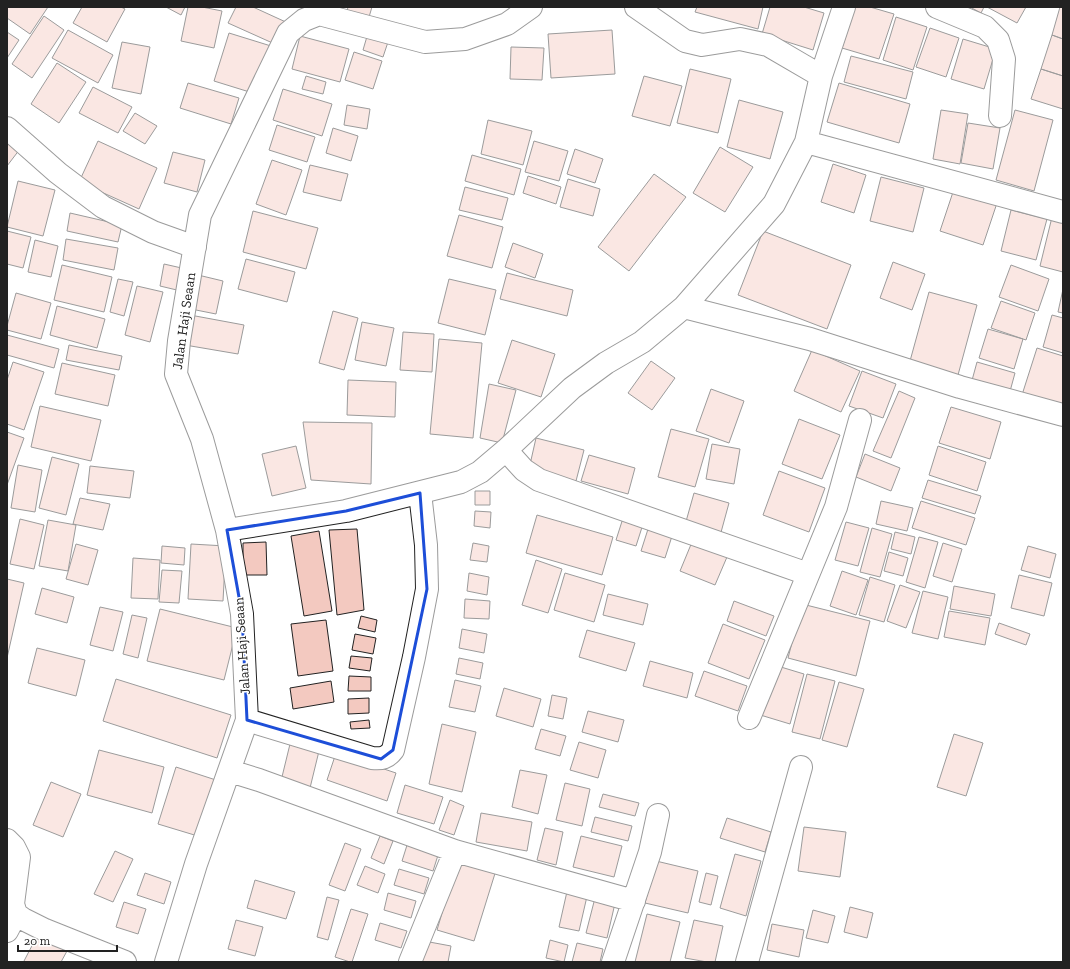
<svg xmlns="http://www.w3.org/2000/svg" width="1070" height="969" font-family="'Zilla Slab',serif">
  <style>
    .building { fill: #f3c9c0; stroke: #222 }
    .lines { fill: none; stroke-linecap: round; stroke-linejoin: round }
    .minor-casing { stroke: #222; stroke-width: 24 }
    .minor { stroke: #fff; stroke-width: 22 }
    .marked { fill: none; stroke: #1d4ed8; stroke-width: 3; stroke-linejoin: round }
    .labels { text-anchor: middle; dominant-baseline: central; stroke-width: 3; stroke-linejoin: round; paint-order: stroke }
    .street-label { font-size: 14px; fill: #222; stroke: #fff }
  </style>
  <rect width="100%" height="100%" fill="#fff"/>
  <!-- building -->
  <path class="building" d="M7 7H48L30 34 7 18Z
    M82 7H121L125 9 107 42 73 23Z
    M166 7H185L181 15Z
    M188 7H202L222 11 214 48 181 41Z
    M236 7H253L288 23 277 45 228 23Z
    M348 7H372L369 17 347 11Z
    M697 7H763L758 29 695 12Z
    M770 7H804L824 13 813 50 762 34Z
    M855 7H870L894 14 879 59 842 48Z
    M970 7H984L981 13Z
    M987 7H1026L1017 23Z
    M1060 7H1063V39L1052 35Z
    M44 16 64 30 32 78 12 64Z
    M896 17 927 27 913 70 883 60Z
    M930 28 959 38 946 77 916 67Z
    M68 30 113 55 98 83 52 58Z
    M612 30 615 74 551 78 548 34Z
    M7 32 19 40 7 58Z
    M229 33 271 46 256 94 214 81Z
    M368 33 389 39 383 57 363 50Z
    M1052 35 1063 39V76L1041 69Z
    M300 36 349 49 340 82 292 69Z
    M963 39 996 49 984 89 951 79Z
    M122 42 150 47 141 94 112 88Z
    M511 47 544 48 542 80 510 79Z
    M354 52 382 61 373 89 345 80Z
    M851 56 913 72 906 99 844 82Z
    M57 63 86 82 59 123 31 104Z
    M690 69 731 79 718 133 677 123Z
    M1041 69 1063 76V109L1031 99Z
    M306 76 326 82 323 94 302 89Z
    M644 76 682 86 670 126 632 116Z
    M188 83 239 98 231 124 180 108Z
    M839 83 910 104 899 143 827 122Z
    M93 87 132 107 118 133 79 113Z
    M283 89 332 104 322 136 273 120Z
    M739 100 783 112 770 159 727 147Z
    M347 105 370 109 367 129 344 125Z
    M941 110 968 114 960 164 933 159Z
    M1015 110 1053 120 1034 191 996 180Z
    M135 113 157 126 145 144 123 131Z
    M488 120 532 131 523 165 481 154Z
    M968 123 1000 128 993 169 961 163Z
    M277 125 315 137 307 162 269 150Z
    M333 128 358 136 351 161 326 153Z
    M7 133 23 145 7 166Z
    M98 141 157 168 139 209 79 182Z
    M534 141 568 151 559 181 525 172Z
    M720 147 753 167 725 212 693 193Z
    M575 149 603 159 595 183 567 174Z
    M173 152 205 160 197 192 164 183Z
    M472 155 521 169 514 195 465 181Z
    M272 160 302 170 286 215 256 204Z
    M833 164 866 175 854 213 821 202Z
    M310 165 348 174 341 201 303 192Z
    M654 174 686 197 629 271 598 247Z
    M528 176 561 187 556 204 523 193Z
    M881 177 924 188 913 232 870 221Z
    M568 179 600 189 593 216 560 207Z
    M18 181 55 190 43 236 7 227Z
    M955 186 998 200 983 245 940 231Z
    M465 187 508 198 502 220 459 210Z
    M1011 210 1047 219 1036 260 1001 251Z
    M253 211 318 228 306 269 243 252Z
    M70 213 122 225 118 242 67 231Z
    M1053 213 1063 215V272L1040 266Z
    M459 215 503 227 492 268 447 256Z
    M7 231 31 237 23 268 7 264Z
    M763 231 851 265 827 329 738 295Z
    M66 239 118 248 114 270 63 260Z
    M35 240 58 246 51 277 28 272Z
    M513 243 543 254 535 278 505 267Z
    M246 259 295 272 287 302 238 289Z
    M893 262 925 274 912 310 880 298Z
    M164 264 186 269 181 291 160 286Z
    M62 265 112 277 104 312 54 300Z
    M1011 265 1049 279 1038 311 999 297Z
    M507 273 573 290 567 316 500 299Z
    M198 275 223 281 216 314 191 309Z
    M118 279 133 282 124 316 110 312Z
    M449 279 496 290 485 335 438 323Z
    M137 286 163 292 150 342 125 335Z
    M1063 289V313L1058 312Z
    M929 292 977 305 958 375 910 361Z
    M16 293 51 303 41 339 7 330V326Z
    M1001 301 1035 313 1026 340 991 328Z
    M57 306 105 319 97 348 50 335Z
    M333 311 358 318 344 370 319 363Z
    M190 315 244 325 238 354 185 345Z
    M1052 315 1063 318V353L1043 347Z
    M362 322 394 328 386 366 355 360Z
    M988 329 1023 339 1014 369 979 358Z
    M403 332 434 334 432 372 400 370Z
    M7 335 59 349 54 368 7 355Z
    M439 339 482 343 473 438 430 434Z
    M512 340 555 354 541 397 498 383Z
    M69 345 122 356 119 370 66 360Z
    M1037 348 1063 356V411L1021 398Z
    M812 350 860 371 841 412 794 391Z
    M651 361 675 378 652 410 628 393Z
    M13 362 44 372 24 430 7 424V380Z
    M977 362 1015 373 1009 395 971 384Z
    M62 363 115 375 108 406 55 394Z
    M862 371 896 384 883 418 849 406Z
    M348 380 396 382 395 417 347 415Z
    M489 384 516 390 502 443 480 438Z
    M711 389 744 401 729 443 696 431Z
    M899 391 915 398 891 458 873 451Z
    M40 406 101 420 91 461 31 447Z
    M951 407 1001 422 990 459 939 443Z
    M799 419 840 435 822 479 782 464Z
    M303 422 372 423 371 484 311 480Z
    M671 429 709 439 695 487 658 477Z
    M7 432 24 438 7 485Z
    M536 438 584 450 576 481 529 469Z
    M712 444 740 449 734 484 706 479Z
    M296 446 306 488 272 496 262 454Z
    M938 446 986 462 977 491 929 475Z
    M865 454 900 468 891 491 856 477Z
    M589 455 635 468 628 494 581 481Z
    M52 457 79 464 66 515 39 508Z
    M18 465 42 470 35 512 11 508Z
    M90 466 134 471 130 498 87 493Z
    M779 471 825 488 809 532 763 515Z
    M928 480 981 496 975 514 922 498Z
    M475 491H490V505H475Z
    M694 493 729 503 720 536 685 525Z
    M80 498 110 504 103 530 73 524Z
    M881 501 913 508 907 531 876 524Z
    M921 501 975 518 966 545 912 528Z
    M475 511 491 512 490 528 474 526Z
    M537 515 613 537 602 575 526 553Z
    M624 515 644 521 636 546 616 540Z
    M20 519 44 525 34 569 10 564Z
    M48 520 76 525 68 571 39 566Z
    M846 522 869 528 858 566 835 560Z
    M649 526 673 533 665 558 641 551Z
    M872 528 892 534 880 577 860 572Z
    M357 529 364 610 337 615 329 530Z
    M319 531 332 611 304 616 291 536Z
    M895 532 915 537 911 554 891 549Z
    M919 537 938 542 925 588 906 582Z
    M266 542 267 575H243V543Z
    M692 542 727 557 715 585 680 571Z
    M473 543 489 546 487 562 470 560Z
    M943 543 962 549 952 582 933 576Z
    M76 544 98 550 88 585 66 579Z
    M191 544 226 546 223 601 188 599Z
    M162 546 185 548 184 565 161 563Z
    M1028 546 1056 554 1050 578 1021 570Z
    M889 552 908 558 903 576 884 571Z
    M133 558 160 560 158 599 131 598Z
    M536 560 562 569 548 613 522 605Z
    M162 570 182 571 179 603 159 602Z
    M842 571 868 580 856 615 830 606Z
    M469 573 489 577 487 595 467 591Z
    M565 573 605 585 594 622 554 610Z
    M1019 575 1052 583 1044 616 1011 608Z
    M870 577 895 585 884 622 859 615Z
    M7 579 24 583 7 658Z
    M900 585 920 592 906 628 887 621Z
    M954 586 995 594 991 616 950 609Z
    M42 588 74 597 67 623 35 614Z
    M923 591 948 597 938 639 912 633Z
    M608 594 648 604 643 625 603 615Z
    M465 599 490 601 489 619 464 618Z
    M734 601 774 616 766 636 727 621Z
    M802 604 870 621 856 676 788 658Z
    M100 607 123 612 113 651 90 645Z
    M160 609 237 628 224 680 147 661Z
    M949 611 990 618 985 645 944 637Z
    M132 615 147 618 138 658 123 654Z
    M361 616 377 620 375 632 358 628Z
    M326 620 333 671 298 676 291 624Z
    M999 623 1030 634 1026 645 995 634Z
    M723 624 765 640 749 679 708 663Z
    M462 629 487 634 484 653 459 648Z
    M587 630 635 643 626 671 579 657Z
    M355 634 376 638 373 654 352 650Z
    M37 648 85 660 76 696 28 683Z
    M351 656 372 658 370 671 349 668Z
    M459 658 483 663 480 679 456 674Z
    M650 661 693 673 687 698 643 686Z
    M771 664 804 674 790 724 757 714Z
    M704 671 747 686 738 711 695 696Z
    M807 674 835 681 820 739 792 732Z
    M349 676 371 677V691H348Z
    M116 679 231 715 217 758 103 721Z
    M455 680 481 686 475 712 449 707Z
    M331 681 334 702 293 709 290 688Z
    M839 682 864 689 847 747 822 740Z
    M504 688 541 699 533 727 496 716Z
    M552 695 567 698 563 719 548 716Z
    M369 698V713L348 714V699Z
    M588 711 624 720 618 742 582 732Z
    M369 720 370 728 351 729 350 722Z
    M442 724 476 732 462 792 429 784Z
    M541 729 566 736 560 756 535 749Z
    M954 734 983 743 966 796 937 787Z
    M579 742 606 750 598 778 570 770Z
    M290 744 319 751 310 788 281 781Z
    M99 750 164 767 152 813 87 795Z
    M336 753 396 773 387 801 327 780Z
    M176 767 219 781 201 837 158 824Z
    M520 770 547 775 538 814 512 807Z
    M51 782 81 794 63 837 33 825Z
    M565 783 590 789 582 826 556 820Z
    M405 785 443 797 434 824 397 813Z
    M603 794 639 803 635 816 599 807Z
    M450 800 464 806 454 835 439 830Z
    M481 813 532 822 527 851 476 842Z
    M595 817 632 826 628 841 591 832Z
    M727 818 771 832 765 852 720 838Z
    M804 827 846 832 840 877 798 871Z
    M545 828 563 832 556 865 537 860Z
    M380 836 393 841 384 864 371 858Z
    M581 836 622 846 614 877 573 867Z
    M408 842 439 852 433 871 402 861Z
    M345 843 361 849 345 891 329 885Z
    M115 851 133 859 113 902 94 894Z
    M735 854 761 861 746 916 720 908Z
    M459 856 497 867 474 941 437 930Z
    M656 861 698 871 688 913 645 903Z
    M365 866 385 874 378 893 357 885Z
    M399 869 429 878 424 894 394 885Z
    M145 873 171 882 164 904 137 895Z
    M706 873 718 876 711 905 699 902Z
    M255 880 295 892 286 919 247 908Z
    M568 887 588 892 579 931 559 927Z
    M388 893 416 901 411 918 384 910Z
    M596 894 616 899 607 938 586 933Z
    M327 897 339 900 328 940 317 937Z
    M124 902 146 909 138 934 116 927Z
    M850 907 873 913 867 938 844 932Z
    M351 909 368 914 352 962H350L335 957Z
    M813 910 835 916 828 943 806 938Z
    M647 914 680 922 670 962H635Z
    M236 920 263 927 255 956 228 949Z
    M694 920 723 926 715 962H707L685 958Z
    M380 923 407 931 401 948 375 940Z
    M772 924 804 930 799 957 767 950Z
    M37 936 67 951 61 962H27L24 961Z
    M550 940 568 945 564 962 546 958Z
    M424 941 451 946 448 962H420Z
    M577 943 603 949 600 962H572Z"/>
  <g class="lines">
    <defs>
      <path id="minor" d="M636 7 685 41 702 45 740 39 768 45 821 76
        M937 7 985 27 998 40 1004 59 1000 116
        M7 128 58 173 103 207 153 232 195 247
        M806 142 1063 212
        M684 307 810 339 960 387 1063 415
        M506 450 524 470 539 480 808 574
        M227 530 346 511 461 482 480 472 506 450 572 388 606 363 642 342 684 307 774 204 806 142 821 76 844 7
        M749 718 836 507 860 420
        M247 720 372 758C382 759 387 758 393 750L414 657 427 589 426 545 420 493
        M230 771 259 780 455 851 634 901
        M7 840 14 847 19 857 13 904 16 914 23 919 45 930 125 962
        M7 931 16 914
        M166 962 196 864 247 720 242 614 227 530 202 439 176 374 179 341 200 215 288 33 304 20 319 14 425 42 465 39 507 24 531 7
        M410 962 455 851
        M613 962 650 852 658 815
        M747 962 801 767"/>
    </defs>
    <!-- minor casing -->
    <use href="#minor" class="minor-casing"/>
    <!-- minor -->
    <use href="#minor" class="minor"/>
  </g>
  <!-- marked area -->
  <path d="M0 0H1070V969H0ZM420 493 427 589 393 750 381 759 247 720 242 614 227 530 346 511Z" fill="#fff" fill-opacity=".55" fill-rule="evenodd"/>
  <path class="marked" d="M420 493 427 589 393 750 381 759 247 720 242 614 227 530 346 511Z"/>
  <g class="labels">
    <!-- street labels -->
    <g class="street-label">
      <text transform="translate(184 321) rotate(-82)">Jalan Haji Seaan</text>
      <text transform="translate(242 646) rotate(-94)">Jalan Haji Seaan</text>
    </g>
  </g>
  <!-- border -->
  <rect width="1070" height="969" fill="none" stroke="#222222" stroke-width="16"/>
  <!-- scale -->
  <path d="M18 945v6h99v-6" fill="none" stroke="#222222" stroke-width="2"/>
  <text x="24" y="945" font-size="12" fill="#222222" stroke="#ffffff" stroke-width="3" paint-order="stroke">20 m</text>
</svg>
